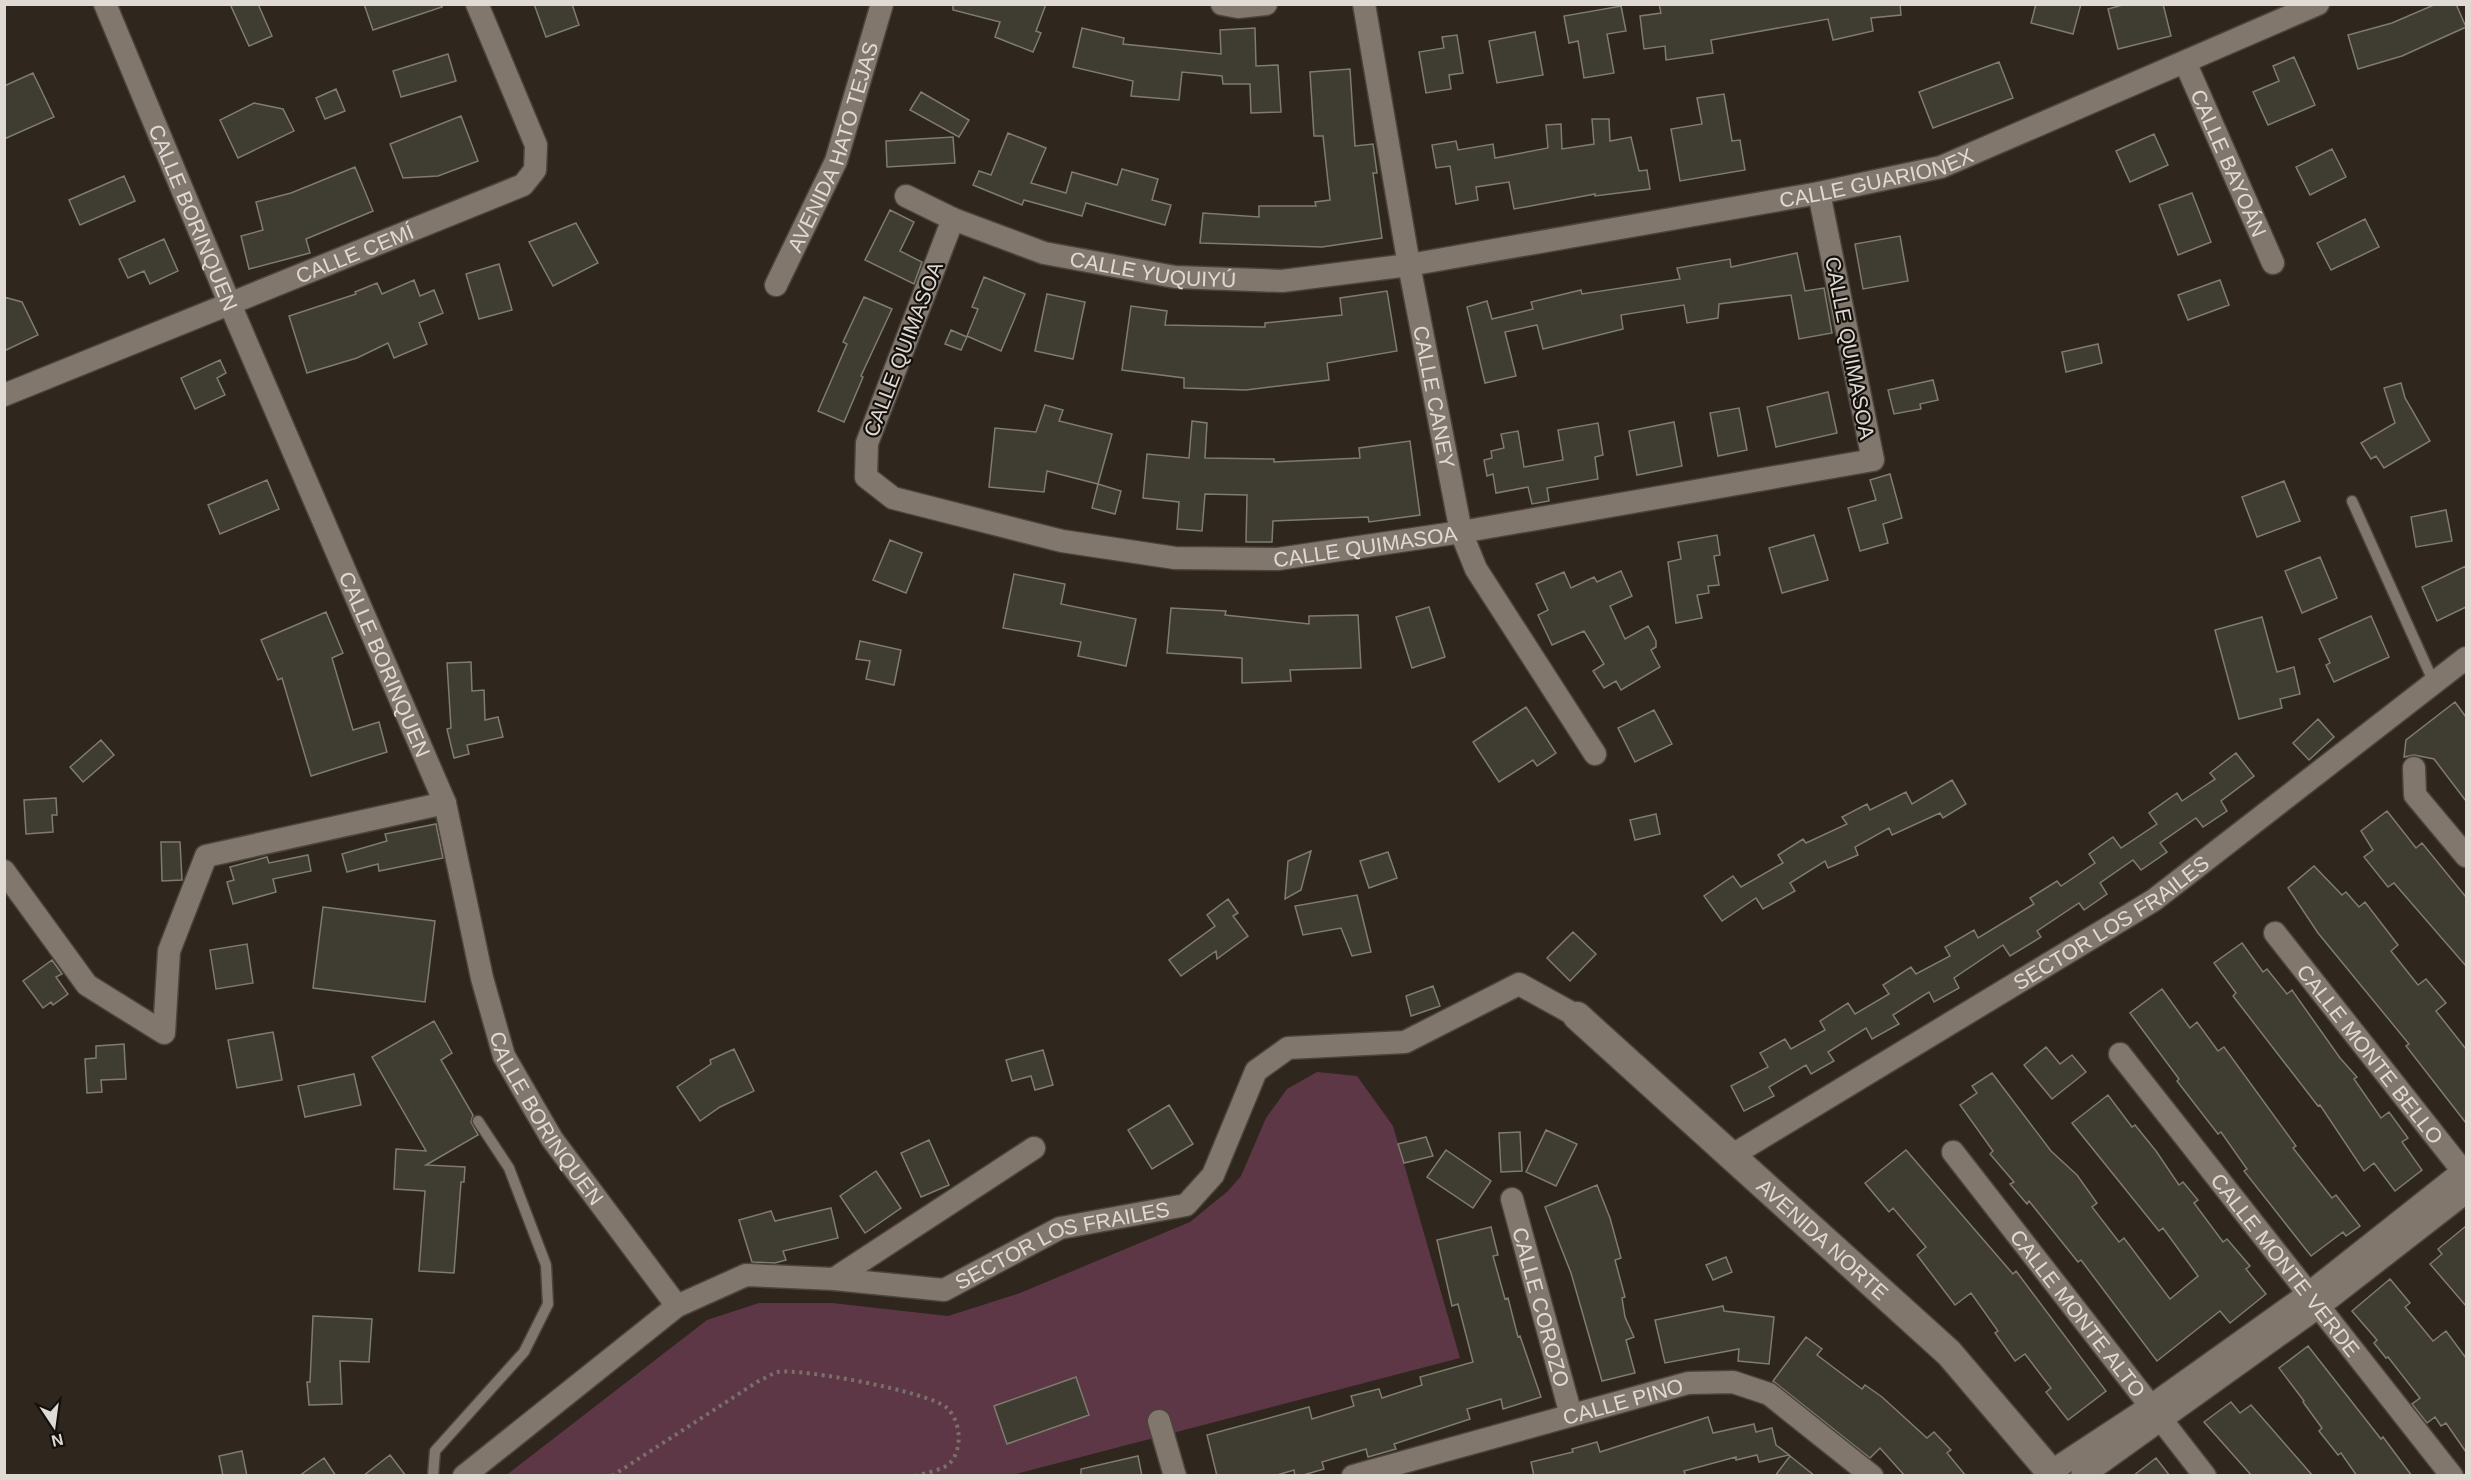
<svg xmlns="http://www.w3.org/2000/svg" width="2471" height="1480" font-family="Arial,sans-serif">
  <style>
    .green { fill: #5e3746 }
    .building { fill: #3f3d31; stroke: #7f7c6f; stroke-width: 1.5 }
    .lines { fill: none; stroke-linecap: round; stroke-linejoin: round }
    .service-casing { stroke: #4b443d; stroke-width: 13 }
    .minor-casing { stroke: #4b443d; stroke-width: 25 }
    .tertiary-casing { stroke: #4b443d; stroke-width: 31 }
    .path { stroke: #787069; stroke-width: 4; stroke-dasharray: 3 4.5; stroke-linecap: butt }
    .service { stroke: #81776d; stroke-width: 10 }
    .minor { stroke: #81776d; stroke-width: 22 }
    .tertiary { stroke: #81776d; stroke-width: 28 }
    .labels { text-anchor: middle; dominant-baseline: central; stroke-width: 4.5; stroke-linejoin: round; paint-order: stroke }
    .street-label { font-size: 21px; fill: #e0dad5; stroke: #14100c }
  </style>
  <rect width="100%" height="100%" fill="#2f261e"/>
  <!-- green -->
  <path class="green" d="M1317 1072 1357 1076 1393 1126 1460 1358 1012 1475 505 1476 707 1320 759 1303H832L948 1316 1020 1293 1190 1222 1228 1191 1241 1176 1266 1118 1287 1089Z"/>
  <!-- building -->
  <path class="building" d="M230 4H258L272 36 249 46Z
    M364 4H442V7L373 30Z
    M534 4H572L579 25 546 37Z
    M953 4H1046L1036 31 1041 33 1033 52 995 37 1000 22 953 10Z
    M1659 4H1900L1901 15 1871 18 1873 31 1833 40 1828 19 1711 40 1713 53 1666 60 1665 46 1644 49 1640 16 1661 13Z
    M2036 4H2081L2073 34 2031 23Z
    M2126 4H2163L2171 36 2118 49 2108 9Z
    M2436 4H2456L2466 27 2402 56 2358 69 2348 35 2392 23Z
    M1621 6 1626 31 1607 34 1614 73 1584 78 1578 41 1569 43 1564 16Z
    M1082 28 1124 38 1123 44 1221 54 1220 30 1255 28 1256 66 1278 65 1281 112 1251 113 1250 84H1223L1222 76 1182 72 1179 100 1131 96 1133 81 1073 67Z
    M1535 32 1543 75 1497 83 1489 41Z
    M1457 35 1463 73 1449 75 1451 89 1426 93 1419 52 1444 48 1442 37Z
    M448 54 456 81 401 97 393 71Z
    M2294 57 2315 105 2268 125 2253 92 2279 81 2273 66Z
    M1999 62 2013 98 1933 128 1919 92Z
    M1350 69 1355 146 1373 144 1377 173H1373L1382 238 1322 247 1200 243 1203 213 1259 217V206H1316L1315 202 1330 200 1323 136H1314L1310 72Z
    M33 73 54 117 4 139V86Z
    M336 89 345 111 325 119 316 98Z
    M921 92 969 120 959 137 910 110Z
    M1724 94 1732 141 1740 140 1745 170 1680 181 1671 129 1702 124 1697 98Z
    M254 103 283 109 294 131 238 158 220 120Z
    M461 116 478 161 438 176 403 178 390 144Z
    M1592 119H1609L1610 141 1631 137 1639 171 1647 170 1650 189 1595 196V194L1514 209 1509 182 1476 187 1478 200 1456 204 1450 166 1436 168 1432 145 1456 141 1458 150 1493 144 1495 158 1548 148 1546 125 1561 124 1562 149 1594 144Z
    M1008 133 1046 148 1031 183 1066 193 1072 172 1117 185 1122 169 1158 179 1152 200 1171 205 1165 225 1086 203 1082 216 1024 200 1022 205 973 185 979 171 991 175Z
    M2154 134 2168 165 2130 182 2116 151Z
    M953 137 955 163 887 167 886 141Z
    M2332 149 2346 177 2310 195 2296 167Z
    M355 167 373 211 306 239 310 253 249 269 241 236 263 230 256 202 291 193Z
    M124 176 135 201 80 225 69 200Z
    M2192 193 2211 242 2178 255 2159 205Z
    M890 210 914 222 900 251 922 262 914 284 865 260Z
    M2365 219 2379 247 2331 270 2317 243Z
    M576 223 598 263 553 286 529 242Z
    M1900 236 1908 281 1863 289 1855 244Z
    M164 239 178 271 150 284 144 271 128 278 119 259Z
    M1797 253 1805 291 1824 288 1832 333 1799 339 1791 295 1719 304 1718 318 1687 323 1684 305 1621 315 1623 329 1543 349 1537 325 1505 332 1516 376 1485 383 1467 307 1487 301 1492 319 1533 309 1531 302 1581 290 1582 294 1680 279 1677 268 1730 259 1731 267Z
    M499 264 512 310 479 319 466 274Z
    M984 277 1025 294 1001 351 967 336 978 309 972 307Z
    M414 280 420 296 434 290 443 313 419 323 427 344 394 358 388 343 357 358 307 373 289 316 356 294 355 292 377 283 382 294Z
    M2220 280 2229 305 2188 320 2178 295Z
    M1387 291 1397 351 1327 363 1329 380 1246 390 1184 388V378L1122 370 1131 306 1167 311 1165 325 1265 327V323L1342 315 1340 298Z
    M1047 294 1085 302 1073 359 1035 351Z
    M4 297 22 302 38 335 4 351Z
    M864 297 892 309 861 376 863 377 844 422 818 411 847 344 843 342Z
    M951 330 967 337 961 350 945 344Z
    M2098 344 2102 363 2066 372 2062 352Z
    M220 360 226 373 217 378 225 395 195 409 181 378Z
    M1933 380 1938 400 1920 404 1921 409 1894 414 1888 390Z
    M2401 383 2405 398 2430 441 2384 468 2376 456 2371 459 2361 443 2395 423 2384 388Z
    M1828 392 1837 433 1776 447 1767 407Z
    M1045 405 1063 410 1059 421 1112 434 1098 484 1047 471 1044 492 989 487 995 428 1036 432Z
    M1739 408 1747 450 1718 456 1710 413Z
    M1192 421 1207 423 1205 458 1274 459V462L1360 458 1359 448 1410 441 1420 515 1369 522 1368 517 1273 521 1272 542H1246L1247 495 1205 494 1202 531 1177 529 1179 502 1143 498 1147 454 1189 458Z
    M1674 422 1682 466 1637 475 1629 431Z
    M1598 423 1603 455 1595 457 1598 479 1547 488 1549 501 1532 504 1528 487 1496 493 1493 474 1487 476 1484 460 1492 458 1491 451 1504 448 1501 434 1518 431 1524 467 1563 460 1558 430Z
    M1890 474 1902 518 1883 524 1888 543 1860 551 1848 508 1876 500 1870 480Z
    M267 480 279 509 220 534 208 505Z
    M2284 481 2300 521 2257 537 2242 497Z
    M1098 484 1121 491 1115 514 1092 508Z
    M2446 510 2452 541 2416 547 2411 517Z
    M1717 535 1720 555 1714 556 1719 585 1708 586 1709 593 1697 595 1702 618 1676 623 1668 562 1681 559 1678 542Z
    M1814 535 1828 580 1782 593 1769 548Z
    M890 540 922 553 906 593 873 580Z
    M2320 557 2337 598 2302 613 2285 571Z
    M2466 566V607L2437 621 2422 587Z
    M1621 571 1632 596 1610 606 1625 639 1648 626 1656 641V647L1651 650 1660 667 1621 690 1616 681 1604 688 1593 671 1604 664 1584 631 1552 645 1538 615 1548 610 1536 584 1564 572 1571 588 1594 577 1597 582Z
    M1014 574 1065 584 1061 604 1136 619 1126 666 1078 656 1081 642 1003 628Z
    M1429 607 1445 657 1412 668 1396 617Z
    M1171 608 1226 611 1225 615 1309 624V616L1358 615 1361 668 1290 670 1291 681 1242 683V658L1167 653Z
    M326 612 343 653 332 658 353 730 379 722 387 752 311 776 282 678 278 680 261 640Z
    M2371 616 2389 657 2334 682 2326 665 2330 663 2319 639Z
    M2262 617 2277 672 2294 667 2300 694 2280 699 2282 708 2239 719 2215 630Z
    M860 641 901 650 894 685 866 679 870 661 856 659Z
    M471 662 472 691 484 690 485 720 498 717 503 737 467 745 469 754 454 758 447 729 451 728 447 663Z
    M2455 702 2466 717V801L2434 759 2414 755 2404 757 2406 740Z
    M1526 707 1556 753 1537 766 1533 760 1499 782 1473 742Z
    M1654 710 1672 744 1635 762 1618 728Z
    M2318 719 2334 737 2309 760 2293 743Z
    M101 740 114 755 83 782 70 767Z
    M2236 753 2254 776 2221 801 2227 811 2203 827 2196 818 2160 843 2167 852 2141 870 2133 860 2100 883 2107 894 2084 910 2079 903 2037 931 2041 937 2010 956 2003 945 1954 978 1959 988 1934 1002 1929 992 1893 1015 1899 1024 1872 1039 1866 1028 1828 1052 1834 1061 1811 1074 1806 1065 1769 1087 1774 1096 1744 1111 1731 1086 1768 1067 1760 1053 1785 1039 1791 1049 1825 1030 1820 1021 1848 1003 1855 1014 1889 994 1883 985 1911 967 1916 974 1950 956 1945 947 1974 930 1978 938 2034 904 2030 898 2057 881 2061 886 2095 863 2089 854 2113 837 2121 848 2157 824 2149 813 2177 793 2182 801 2215 779 2210 773Z
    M1952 780 1966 804 1943 818 1940 813 1892 835 1889 828 1855 847 1858 855 1828 868 1825 861 1790 883 1795 891 1763 909 1756 898 1722 921 1704 896 1733 876 1741 887 1783 863 1778 855 1803 839 1806 843 1847 824 1842 817 1867 804 1870 810 1906 792 1912 804Z
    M56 798 57 815H52L53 832 26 834 24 800Z
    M2387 811 2416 848 2422 843 2466 897V966L2394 883 2388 887 2364 857 2373 850 2361 831Z
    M1656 814 1660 834 1635 840 1630 820Z
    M436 824 443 858 379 871 378 864 347 872 342 854 387 841 385 834Z
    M161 842H180L182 880 162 881Z
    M1311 851 1301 890 1285 899 1288 861Z
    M1388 852 1397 878 1369 888 1360 861Z
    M308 855 311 871 273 879 276 892 233 904 227 882 234 880 230 867 267 857 269 863Z
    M2314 866 2342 895 2346 892 2359 907 2365 902 2398 945 2391 951 2418 985 2426 979 2446 1003 2436 1011 2466 1049V1123L2406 1046 2409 1044 2318 933 2288 888Z
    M1357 895 1371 952 1352 956 1341 928 1303 935 1295 906Z
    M1228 899 1238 913 1233 916 1248 936 1217 959 1216 951 1181 976 1169 960 1215 926 1207 915Z
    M323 907 435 921 425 1002 313 988Z
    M1573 932 1596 954 1570 981 1547 958Z
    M2242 943 2263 972 2267 969 2287 994 2292 990 2340 1058 2357 1077 2354 1079 2381 1118 2389 1112 2408 1138 2402 1142 2422 1170 2395 1191 2374 1163 2364 1171 2320 1105 2318 1106 2233 996 2236 993 2214 963Z
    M247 944 253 983 216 989 210 950Z
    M52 960 62 974 56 977 68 994 53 1005 51 1002 43 1008 23 981Z
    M1433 986 1440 1006 1411 1016 1406 996Z
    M2162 989 2190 1028 2197 1022 2218 1051 2224 1047 2296 1146 2293 1148 2332 1198 2336 1195 2360 1226 2346 1236 2343 1232 2311 1256 2244 1171 2247 1169 2221 1132 2218 1134 2194 1103 2177 1081 2179 1079 2130 1013Z
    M434 1021 452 1053 441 1060 473 1115 471 1122 478 1135 426 1165 465 1167 464 1182H461L454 1273 419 1271 425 1191 394 1189 396 1149 426 1151 372 1057Z
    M273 1032 282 1080 237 1088 228 1040Z
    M124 1044 126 1079 101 1080 102 1092 87 1093 85 1059 96 1058V1046Z
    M2046 1047 2060 1064 2072 1055 2086 1072 2052 1099 2024 1065Z
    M734 1049 754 1091 720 1107 700 1121 677 1087 711 1064 710 1060Z
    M1043 1050 1053 1085 1035 1090 1031 1076 1012 1081 1006 1060Z
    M1992 1073 2051 1151 2077 1175 2097 1203 2092 1207 2119 1242 2124 1238 2170 1299 2198 1276 2163 1228 2159 1231 2072 1123 2108 1095 2132 1127 2135 1125 2156 1151 2179 1185 2183 1182 2198 1200 2194 1203 2223 1242 2227 1239 2250 1266 2246 1269 2266 1294 2230 1323 2220 1311 2157 1361 2081 1260 2078 1262 2029 1201 2027 1204 2010 1184 2014 1182 1990 1154 1993 1151 1960 1105 1977 1093 1972 1086Z
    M354 1074 361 1105 305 1117 298 1086Z
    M1169 1105 1193 1144 1152 1169 1128 1130Z
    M1546 1130 1577 1144 1556 1186 1526 1172Z
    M1520 1132 1522 1171 1501 1172 1499 1133Z
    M1426 1137 1433 1156 1404 1163 1398 1144Z
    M929 1140 949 1185 921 1197 901 1153Z
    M1446 1150 1491 1181 1473 1208 1427 1177Z
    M1906 1150 2013 1274 2016 1271 2106 1391 2068 1420 2046 1392 2051 1388 2025 1354 2015 1361 1995 1333 1998 1331 1971 1293 1955 1305 1917 1255 1926 1247 1893 1208 1889 1212 1865 1183Z
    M876 1171 901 1208 865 1233 840 1196Z
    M1597 1185 1610 1218 1621 1258 1615 1260 1625 1297 1622 1298 1625 1317 1634 1337 1626 1340 1635 1373 1602 1381 1571 1273 1545 1207Z
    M831 1208 838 1238 783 1251 786 1260 775 1263 752 1262 739 1220 771 1211 775 1221Z
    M2466 1226V1306L2430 1264 2442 1254 2438 1249Z
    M1491 1227 1498 1255 1493 1256 1505 1299 1508 1298 1518 1337 1520 1336 1541 1397 1503 1409 1501 1399 1467 1409 1470 1419 1394 1444 1396 1449 1368 1457 1366 1449 1322 1462 1324 1469 1300 1476H1295L1294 1470 1274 1476H1217L1207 1435 1309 1407 1312 1419 1354 1406 1351 1396 1379 1389 1382 1398 1422 1385 1420 1377 1473 1362 1458 1304 1452 1306 1437 1240Z
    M1726 1257 1732 1272 1713 1280 1706 1265Z
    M2390 1279 2410 1303 2405 1307 2433 1341 2446 1331 2466 1358V1452L2446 1423 2441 1426 2435 1417 2427 1423 2412 1404 2420 1398 2388 1357 2386 1358 2374 1343 2377 1340 2352 1311Z
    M1723 1306 1724 1311 1774 1317 1769 1364 1738 1361 1739 1349 1665 1363 1655 1320Z
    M313 1316 372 1319 369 1362 340 1361 342 1404 309 1405 307 1382H310Z
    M1806 1337 1822 1349 1817 1355 1862 1389 1865 1385 1882 1397 1927 1438 1934 1432 1951 1450 1947 1453 1966 1476H1905L1880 1448 1870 1458 1773 1381Z
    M2308 1346 2381 1439 2383 1437 2412 1476H2357L2341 1453 2338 1455 2319 1431 2322 1428 2303 1402 2304 1401 2279 1368Z
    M1076 1377 1089 1415 1007 1444 994 1406Z
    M2231 1402 2240 1413 2251 1405 2313 1476H2252L2204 1422Z
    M1708 1417 1713 1433 1754 1424 1756 1432 1772 1428 1776 1445 1789 1455 1759 1462 1757 1455 1736 1460V1457L1684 1471 1686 1476H1534L1531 1462 1573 1452 1572 1449 1597 1442 1600 1452Z
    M242 1451 247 1476H223L219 1456Z
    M390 1455 406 1476H363Z
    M1138 1456 1142 1476H1081V1469Z
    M1790 1456 1815 1476H1775Z
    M324 1458 336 1476H299Z
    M2156 1458 2170 1476H2133Z"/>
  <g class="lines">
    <defs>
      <path id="service" d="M2352 501 2434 683
        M433 1476 435 1451 524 1352 548 1304 546 1265 509 1168 478 1121"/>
      <g id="minor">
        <path id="s1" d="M105 4 229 302 445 803 482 978 504 1056 552 1139 677 1306"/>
        <path d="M1222 4 1238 7 1266 4"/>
        <path id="s2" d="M1364 4 1409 265 1461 532 1476 569 1595 754"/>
        <path id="s3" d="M2185 62 2273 263"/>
        <path id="s4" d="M906 196 953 219 1044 253 1175 277 1282 281 1409 265 1819 193 1941 167 2318 4"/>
        <path id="s5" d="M953 219 867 443 866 477 893 498 1062 541 1175 558 1278 559 1461 532 1873 460 1819 193"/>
        <path id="s6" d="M776 285 836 161 882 4"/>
        <path id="s7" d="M4 395 523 185 535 170 536 145 477 4"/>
        <path d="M2414 768 2415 795 2466 856"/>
        <path d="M4 871 87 985 164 1033 169 951 206 856 445 803"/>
        <path id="s8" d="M2275 933 2466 1175"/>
        <path id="s9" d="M2120 1054 2452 1476"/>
        <path id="s10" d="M1953 1152 2205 1476"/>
        <path id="s11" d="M1731 1156 2154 900 2466 658"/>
        <path id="s12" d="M1512 1199 1571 1415"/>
        <path d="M834 1279 1034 1148"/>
        <path d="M1159 1421 1175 1476"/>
        <path d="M2052 1471 2151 1406 2308 1294 2466 1169"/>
        <path id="s13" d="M464 1476 677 1306 746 1275 834 1279 944 1290 1060 1228 1186 1205 1213 1175 1256 1071 1288 1048 1405 1042 1519 984 1577 1016"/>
        <path id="s14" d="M1353 1476 1688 1383 1733 1382 1769 1394 1872 1476"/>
        <path d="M2082 1476 2318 1307 2466 1192"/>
      </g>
      <g id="tertiary">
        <path id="s15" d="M1577 1016 1949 1353 2054 1476"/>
      </g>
    </defs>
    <!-- service casing -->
    <use href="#service" class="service-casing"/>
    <!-- minor casing -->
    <use href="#minor" class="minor-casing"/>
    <!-- tertiary casing -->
    <use href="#tertiary" class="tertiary-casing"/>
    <!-- path -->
    <path class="path" d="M612 1476 757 1382C764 1379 771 1374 778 1372 801 1368 931 1392 947 1408 961 1421 963 1449 950 1463 943 1470 925 1473 916 1476"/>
    <!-- service -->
    <use href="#service" class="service"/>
    <!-- minor -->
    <use href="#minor" class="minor"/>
    <!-- tertiary -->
    <use href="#tertiary" class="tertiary"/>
  </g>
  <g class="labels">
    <!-- street labels -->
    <g class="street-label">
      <text stroke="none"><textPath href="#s6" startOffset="150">AVENIDA HATO TEJAS</textPath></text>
      <text stroke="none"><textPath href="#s3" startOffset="110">CALLE BAYOÁN</textPath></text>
      <text stroke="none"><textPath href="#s4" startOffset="993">CALLE GUARIONEX</textPath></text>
      <text stroke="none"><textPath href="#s1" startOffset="231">CALLE BORINQUEN</textPath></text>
      <text stroke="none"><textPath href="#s7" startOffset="378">CALLE CEMÍ</textPath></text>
      <text stroke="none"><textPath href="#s4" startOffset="260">CALLE YUQUIYÚ</textPath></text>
      <text transform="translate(1850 348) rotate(79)">CALLE QUIMASOA</text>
      <text transform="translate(903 349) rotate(-69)">CALLE QUIMASOA</text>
      <text stroke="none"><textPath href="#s2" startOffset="399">CALLE CANEY</textPath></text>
      <text stroke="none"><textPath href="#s5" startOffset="788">CALLE QUIMASOA</textPath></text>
      <text stroke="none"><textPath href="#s1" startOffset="717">CALLE BORINQUEN</textPath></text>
      <text stroke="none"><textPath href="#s11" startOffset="446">SECTOR LOS FRAILES</textPath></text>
      <text stroke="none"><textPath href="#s8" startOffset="154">CALLE MONTE BELLO</textPath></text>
      <text stroke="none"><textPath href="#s1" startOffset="1203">CALLE BORINQUEN</textPath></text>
      <text stroke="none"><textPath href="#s15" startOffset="332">AVENIDA NORTE</textPath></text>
      <text stroke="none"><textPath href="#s13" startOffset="675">SECTOR LOS FRAILES</textPath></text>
      <text stroke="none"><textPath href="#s9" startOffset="268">CALLE MONTE VERDE</textPath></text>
      <text stroke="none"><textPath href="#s12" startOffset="112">CALLE COROZO</textPath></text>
      <text stroke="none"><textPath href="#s10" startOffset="204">CALLE MONTE ALTO</textPath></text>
      <text stroke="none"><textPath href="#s14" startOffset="280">CALLE PINO</textPath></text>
    </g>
  </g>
  <!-- border -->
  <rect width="2471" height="1480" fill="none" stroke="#e0dad5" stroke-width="12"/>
  <!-- north arrow -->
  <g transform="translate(54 1426) rotate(167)" stroke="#14100c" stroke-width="4.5" paint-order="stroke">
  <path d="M0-4.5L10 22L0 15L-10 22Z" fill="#e0dad5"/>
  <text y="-9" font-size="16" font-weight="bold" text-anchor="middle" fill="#e0dad5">N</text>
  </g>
</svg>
